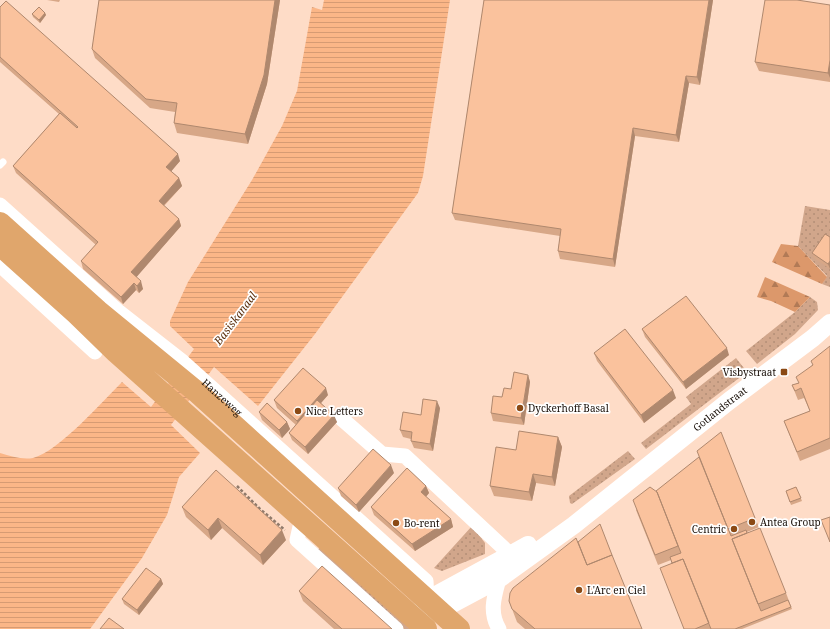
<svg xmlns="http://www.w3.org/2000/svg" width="830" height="629" font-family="'Noto Serif',serif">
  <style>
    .grass { fill: url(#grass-dots) }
    .forest { fill: url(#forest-firs) }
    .water { fill: url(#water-rules) }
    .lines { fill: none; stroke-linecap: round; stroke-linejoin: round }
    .path { stroke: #907a6b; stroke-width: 2.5; stroke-dasharray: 3 2; stroke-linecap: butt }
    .service { stroke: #fff; stroke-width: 7 }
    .minor { stroke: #fff; stroke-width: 15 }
    .tertiary { stroke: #fff; stroke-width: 18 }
    .primary { stroke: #e0a66c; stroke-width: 22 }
    .wall { fill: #d7a787 }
    .shaded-wall { fill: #af886e }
    .building { fill: #fac29d; stroke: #af886e }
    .poi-dot { fill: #8b4a15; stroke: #fff; stroke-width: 1.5 }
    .labels { text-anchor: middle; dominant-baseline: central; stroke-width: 3.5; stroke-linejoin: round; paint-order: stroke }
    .poi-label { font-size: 10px; fill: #170d06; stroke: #fff; text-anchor: start }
    .street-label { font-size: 10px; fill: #170d06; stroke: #fff }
    .water-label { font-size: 11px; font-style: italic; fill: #5a2e0b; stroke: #fff }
  </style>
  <defs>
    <pattern id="grass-dots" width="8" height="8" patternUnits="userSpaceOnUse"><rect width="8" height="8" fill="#d1a68b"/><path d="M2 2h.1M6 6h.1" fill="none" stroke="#b38e76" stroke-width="1.8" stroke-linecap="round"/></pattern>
    <pattern id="forest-firs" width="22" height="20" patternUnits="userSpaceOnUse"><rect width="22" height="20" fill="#dc986b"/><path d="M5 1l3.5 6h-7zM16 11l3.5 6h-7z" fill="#b17a56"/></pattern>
    <pattern id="water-rules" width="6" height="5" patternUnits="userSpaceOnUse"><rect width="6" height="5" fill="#fbb687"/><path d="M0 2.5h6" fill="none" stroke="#d69b73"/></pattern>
  </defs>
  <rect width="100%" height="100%" fill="#fedcc7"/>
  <!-- grass -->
  <path class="grass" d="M805 206 830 210V287L822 284 827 276 798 246Z
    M810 297 817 302 818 310 795 334 757 364 746 351 795 312Z
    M736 358 747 372 646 449 641 443 691 404 686 397Z
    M628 451 635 459 572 504 570 503 569 496Z
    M472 526 485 543V554L442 571 434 568Z
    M321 546 412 629H403L317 551Z"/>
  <!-- forest -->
  <path class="forest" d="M781 244 798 246 827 277 822 284 772 262Z
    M765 277 810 297 795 312 771 301 757 297Z"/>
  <!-- water -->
  <path class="water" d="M324 0H450L423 176 418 193 315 334 258 406 214 367 171 425 200 453 179 477 167 515 142 558 90 629H0V453C11 456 22 460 33 458 58 452 103 401 122 382L151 407 194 349 170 326V321L188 282 252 180 282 126 297 91 312 7 322 10Z"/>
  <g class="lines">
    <!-- path -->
    <path class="path" d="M237 486 260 509 285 530"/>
    <!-- service -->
    <path class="service" d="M0 165 3 162"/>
    <!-- minor -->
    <g class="minor">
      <path id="s1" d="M0 205 119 312 183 362 426 581 427 600"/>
      <path d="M0 265 95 352"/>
      <path d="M342 419 382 454 405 456 511 555 517 563"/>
      <path d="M302 518 297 540 396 629"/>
      <path d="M499 579C494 597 489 612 499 629"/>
    </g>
    <!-- tertiary -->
    <g class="tertiary">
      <path d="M427 600 528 545"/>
      <path id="s2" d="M408 613 439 611 499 579 574 525 729 401 813 338 830 323"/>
    </g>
    <!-- primary -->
    <path class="primary" d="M0 223 98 311 198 393 459 629
      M0 245 77 314 116 352 426 629"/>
  </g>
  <!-- wall -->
  <path class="wall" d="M47 0H60L59 2Z
    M99 0H280L267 84 248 144 177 133 174 123 175 112 150 108 95 58 92 49Z
    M484 0H713L700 85 689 83 679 142 635 136 615 267 560 259 558 251 560 236 455 220 452 213Z
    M830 5V82L759 71 755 62Z
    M0 7 180 161 171 171 179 178 182 186 164 206 179 219 181 226 136 277 143 289 139 293 136 290 123 304 83 269 81 261 96 245 16 173 13 166 59 114 0 62Z
    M45 13 46 15 40 23 33 17 32 14Z
    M825 234 830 269 814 258 812 253Z
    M642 329 729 355 686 389 645 337Z
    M830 346V449L800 461 784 421 810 411 804 398 798 400 792 385 799 383 812 365Z
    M594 353 676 398 644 423 597 361Z
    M528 375 530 382 524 425 493 421 491 413 502 397Z
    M328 395 321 403 337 422 308 454 292 440 289 433 296 425 277 408 274 400Z
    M440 408 433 451 414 448 411 441V439L403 437 400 430 421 415Z
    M259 412 287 422 290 429 282 438 262 420Z
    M558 437 562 447 555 486 536 483 532 501 494 496 490 486 516 450Z
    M394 473 359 512 341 496 338 488Z
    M426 486 429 493 426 497 451 519 453 527 415 551 374 515 371 507Z
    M796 487 802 501 791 505 786 491Z
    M656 491 755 518 759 527 747 532 786 593 792 609 742 629H684L672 563 671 560 658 565 636 510Z
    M182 507 286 540 263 565 222 528 211 540 186 517Z
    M578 542 642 629H525L517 622 509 601Z
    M161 579 163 584 139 615 124 604 122 599Z
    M299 591 392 629H334L303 601Z"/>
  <!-- shaded-wall -->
  <path class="shaded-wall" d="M275 0H280L267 84 248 144 245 134Z
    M709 0H713L700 85 697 77Z
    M45 13 46 15 40 23 39 20Z
    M830 60V78L828 73Z
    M686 76 689 83 679 142 676 135Z
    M633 128 635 136 615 267 613 259Z
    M178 154 180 161 169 174 166 167Z
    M179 178 182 186 161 208 159 201Z
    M179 219 181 226 134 280 131 272Z
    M830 261V269L828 264Z
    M141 281 143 289 139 293 137 286Z
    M134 283 136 290 123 304 121 297Z
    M727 348 729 355 686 389 683 382Z
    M528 375 530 382 524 425 521 418Z
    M326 388 328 395 299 428 297 421Z
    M673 390 676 398 644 423 641 415Z
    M437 401 440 408 433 451 430 444Z
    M334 415 337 422 308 454 305 447Z
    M287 422 290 429 282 438 279 430Z
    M558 437 562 447 555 486 552 477Z
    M391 465 394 473 359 512 356 505Z
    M533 474 536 483 532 501 529 492Z
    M426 486 429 493 423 500 421 492Z
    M218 518 222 528 211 540 208 530Z
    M451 519 453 527 415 551 412 544Z
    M282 530 286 540 263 565 260 555Z
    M161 579 163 584 139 615 137 610Z"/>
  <!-- building -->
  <path class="building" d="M99 0H275L264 75 245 134 174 123 177 103 146 99 92 49Z
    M484 0H709L697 77 686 76 676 135 633 128 613 259 558 251 561 229 452 213Z
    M765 0H797L830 5V60L828 73 755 62Z
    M6 1 178 154 166 167 179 178 159 201 179 219 131 272 141 281 137 286 134 283 121 297 81 261 98 242 13 166 60 113 77 128 78 127 0 57V7Z
    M39 7 45 13 39 20 32 14Z
    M825 234 830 237V261L828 264 812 253Z
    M686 296 727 348 683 382 642 329Z
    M625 329 673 390 641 415 594 353Z
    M830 346V438L797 452 784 421 810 411 801 388 795 391 792 385 799 383 796 377 813 365 811 361Z
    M303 368 326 388 297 421 274 400Z
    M514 372 528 375 521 418 491 413 493 396 502 397 504 388 511 389Z
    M423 399 437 401 430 444 411 441 412 432 400 430 403 412 421 415Z
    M317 400 334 415 305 447 289 433Z
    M267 403 287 422 279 430 259 412Z
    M519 431 558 437 552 477 533 474 529 492 490 486 496 447 516 450Z
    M721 432 755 518 728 529 697 451Z
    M373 449 391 465 356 505 338 488Z
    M699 457 731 536 746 530 747 533 732 539 761 611 788 600 791 607 735 629H711L683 559 672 563 670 557 681 553 657 492 656 491Z
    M407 468 426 486 421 492 451 519 412 544 371 507Z
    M216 470 282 530 260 555 218 518 208 530 182 507Z
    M650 487 657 492 678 546 655 555 633 500Z
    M796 487 801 498 790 502 786 491Z
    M830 517V542L821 520Z
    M600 524 612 555 587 565 578 542Z
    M760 528 786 593 758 604 732 539Z
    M576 538 587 565 612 555 642 629H535L512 609 509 601 510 593 513 588Z
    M683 559 709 623 695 629H684L660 568Z
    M322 566 392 629H342L299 591Z
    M146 568 161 579 137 610 122 599Z
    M109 618 124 629H100Z"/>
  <!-- markers -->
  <g class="poi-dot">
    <rect x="780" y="368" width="8" height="8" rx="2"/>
    <circle cx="520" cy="408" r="4"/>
    <circle cx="298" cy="411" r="4"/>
    <circle cx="752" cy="522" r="4"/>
    <circle cx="396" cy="523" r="4"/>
    <circle cx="734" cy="529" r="4"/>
    <circle cx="579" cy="590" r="4"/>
  </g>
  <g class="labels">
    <!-- poi labels -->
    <g class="poi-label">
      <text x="776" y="372" text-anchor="end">Visbystraat</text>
      <text x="528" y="408">Dyckerhoff Basal</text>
      <text x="306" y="411">Nice Letters</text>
      <text x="760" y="522">Antea Group</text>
      <text x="404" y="523">Bo-rent</text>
      <text x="726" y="529" text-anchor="end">Centric</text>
      <text x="587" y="590">L'Arc en Ciel</text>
    </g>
    <!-- street labels -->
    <g class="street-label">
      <text stroke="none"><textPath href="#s1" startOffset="294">Hanzeweg</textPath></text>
      <text stroke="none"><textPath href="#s2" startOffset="378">Gotlandstraat</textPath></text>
    </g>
    <!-- water labels -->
    <g class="water-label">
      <text transform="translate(235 318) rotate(-53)">Basiskanaal</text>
    </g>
  </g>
</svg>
